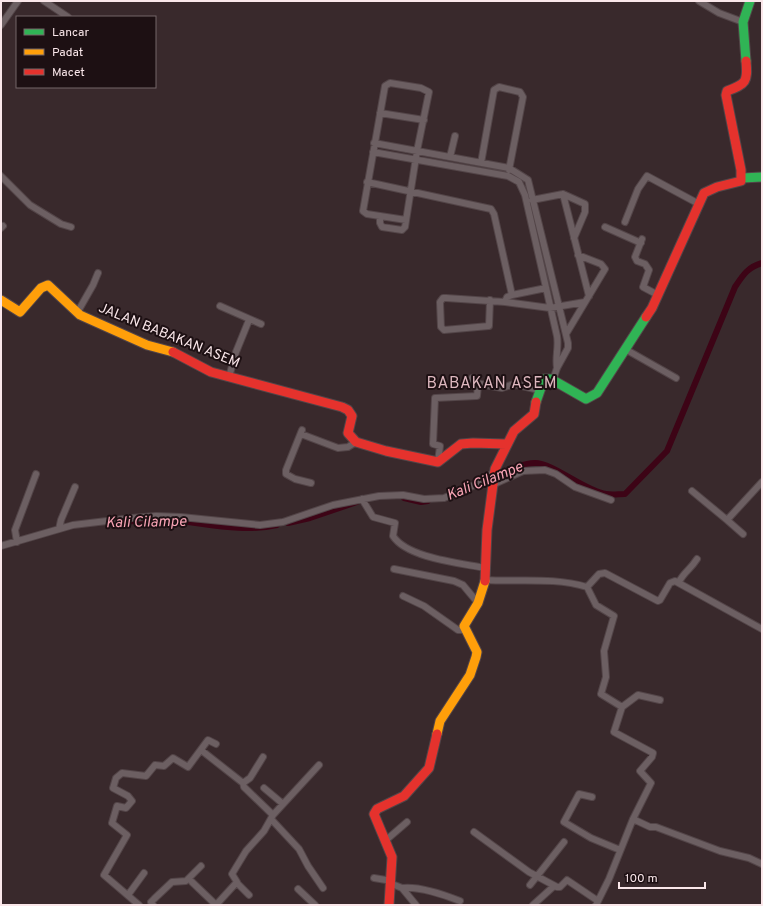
<svg xmlns="http://www.w3.org/2000/svg" width="763" height="906" font-family="Overpass,sans-serif">
  <style>
    .lines { fill: none; stroke-linecap: round; stroke-linejoin: round }
    .canal { stroke: #3d0416; stroke-width: 6 }
    .street-casing { stroke: #534548; stroke-width: 8 }
    .fast-casing { stroke: #534548; stroke-width: 11 }
    .slow-casing { stroke: #534548; stroke-width: 11 }
    .jam-casing { stroke: #534548; stroke-width: 11 }
    .street { stroke: #6c5f62; stroke-width: 6 }
    .fast { stroke: #30b455; stroke-width: 9 }
    .slow { stroke: #ff9f0a; stroke-width: 9 }
    .jam { stroke: #e5322d; stroke-width: 9 }
    .labels { text-anchor: middle; dominant-baseline: central; stroke-width: 4; stroke-linejoin: round; paint-order: stroke }
    .street-label { font-size: 14px; fill: #fae7ea; stroke: #1d1013 }
    .water-label { font-size: 15px; font-style: italic; fill: #f9a4b5; stroke: #1d1013 }
    .quarter-label { font-size: 16px; letter-spacing: 1px; fill: #ddb7be; stroke: #1d1013 }
  </style>
  <rect width="100%" height="100%" fill="#39292c"/>
  <g class="lines">
    <!-- canal -->
    <path class="canal" d="M491 479C505 473 520 463 535 463 553 463 585 491 606 494 612 495 619 494 625 494L667 451 735 287C743 275 748 267 762 263
      M404 498 421 502 428 501
      M115 523C133 521 152 518 170 520 205 523 242 533 277 525
      M288 523 310 518 357 502"/>
    <defs>
      <path id="street" d="M44 1 68 17
        M699 1 719 13 743 22
        M1 25 18 1
        M380 113 424 120
        M374 143 509 168 528 180 568 343V348L557 368 553 380
        M373 152 508 176 519 182 525 195 557 336C559 347 555 357 557 368
        M450 157 455 136
        M481 163 494 90 499 87 520 92 523 97 509 170
        M1 176 30 205 61 224 71 227
        M367 182 491 209 494 214 512 295 507 297 505 302
        M563 194 589 296
        M532 200 563 194 585 204V212L574 238
        M380 216V223L382 227 402 230 405 227 417 151 429 92 421 88 390 83 385 86 363 211 367 214 406 220
        M625 222 638 189 647 176 699 204
        M605 227 641 243
        M1 228 3 226
        M642 239 635 257 637 261 645 264 649 270 643 287 658 295
        M512 295 546 288
        M490 300 489 326 444 330 441 327 440 302 443 298H446L505 302 550 308 585 302
        M220 306 261 324
        M77 313 93 285 98 273
        M566 334 605 269 601 264 578 255
        M625 349 676 378
        M229 377 236 352 249 320
        M472 378 475 383 502 388 514 384 539 390
        M302 430 286 470V474L295 479 311 483
        M301 434 338 448 348 447 356 442
        M438 462 440 446 433 444 435 398 477 396 478 385
        M492 485 523 471 545 470 556 474 575 487 611 500
        M692 491 727 520
        M362 499 373 517 395 523 393 536C407 558 460 563 485 568
        M59 529 61 520 75 487
        M743 534 727 520 762 482
        M17 542 15 530 36 474
        M1 546 73 525 132 518 156 516 181 517 260 525 283 522 333 505 379 496 403 495 424 499 444 498 477 484 489 477 494 471
        M394 569 454 581 463 585 478 603
        M485 580C520 582 554 577 587 587L596 605 614 616 604 651 606 677 601 694 622 707 614 732 653 753 652 757 640 771 651 783 633 819 609 879 596 905
        M679 582C684 572 690 570 697 559
        M587 587 599 574 605 573 658 601 660 600 670 583 675 581 762 629
        M403 596 424 606 458 630H463L464 626
        M622 707 638 695 660 700
        M201 750 243 783 250 778 263 757
        M243 783 244 787 273 815
        M264 788 283 804
        M592 797 579 794 564 822 591 838 620 850
        M271 819 299 849 308 866 323 888
        M633 819 650 827H656L720 851 749 858 762 864
        M474 832 529 872 557 887H560L567 880 598 901
        M385 841 407 822
        M374 878 392 881
        M192 882 216 905
        M237 883 249 895
        M392 884 402 888 416 905
        M530 885 564 842
        M402 888C418 886 445 895 460 901
        M298 889 315 905
        M128 895 144 873
        M139 905 104 875 127 835 112 823 117 806 126 808 132 801 128 796 113 788 116 778 122 773 146 776 155 765 164 766 173 758 188 767 208 740 216 744
        M153 905 151 902 154 899 172 882 186 881 201 866
        M216 905 237 882 232 874 246 851 264 831 273 815 319 765
        M533 905 554 886"/>
      <path id="fast" d="M746 61 743 22 750 1
        M742 178 762 177
        M536 402 544 379H551L586 399 597 393 646 317"/>
      <path id="slow" d="M1 300 20 312 41 288 48 285 80 315 147 345 173 352
        M437 734 440 721 470 675 476 657 477 652 464 626 478 603 485 581"/>
      <path id="jam" d="M646 317 652 308 704 193 717 187 741 181V170L726 95 727 91C746 84 748 82 746 61
        M173 352 211 372 342 407 348 410 352 416 348 433 356 442 386 451 438 462 461 444 473 443 506 444
        M485 581 487 530 495 469 514 431 534 414 536 402
        M389 905 392 857 374 814 377 809 404 796 429 768 437 734"/>
    </defs>
    <!-- street casing -->
    <use href="#street" class="street-casing"/>
    <!-- fast casing -->
    <use href="#fast" class="fast-casing"/>
    <!-- slow casing -->
    <use href="#slow" class="slow-casing"/>
    <!-- jam casing -->
    <use href="#jam" class="jam-casing"/>
    <!-- street -->
    <use href="#street" class="street"/>
    <!-- fast -->
    <use href="#fast" class="fast"/>
    <!-- slow -->
    <use href="#slow" class="slow"/>
    <!-- jam -->
    <use href="#jam" class="jam"/>
  </g>
  <g class="labels">
    <!-- street labels -->
    <g class="street-label">
      <text transform="translate(169 336) rotate(22)">JALAN BABAKAN ASEM</text>
    </g>
    <!-- water labels -->
    <g class="water-label">
      <text transform="translate(485 482) rotate(-22)">Kali Cilampe</text>
      <text transform="translate(146 523) rotate(-1)">Kali Cilampe</text>
    </g>
    <!-- quarter labels -->
    <g class="quarter-label">
      <text x="492" y="384">BABAKAN ASEM</text>
    </g>
  </g>
  <!-- border -->
  <rect width="763" height="906" fill="none" stroke="#fae7ea" stroke-width="4"/>
  <!-- legend -->
  <rect x="16" y="16" width="140" height="72" fill="#1d1013" stroke="#756669"/>
  <rect x="24" y="29" width="20" height="6" fill="#30b455" stroke="#756669"/>
  <text x="52" y="36" font-size="12" fill="#fae7ea">Lancar</text>
  <rect x="24" y="49" width="20" height="6" fill="#ff9f0a" stroke="#756669"/>
  <text x="52" y="56" font-size="12" fill="#fae7ea">Padat</text>
  <rect x="24" y="69" width="20" height="6" fill="#e5322d" stroke="#756669"/>
  <text x="52" y="76" font-size="12" fill="#fae7ea">Macet</text>
  <!-- scale -->
  <path d="M619 882v6h86v-6" fill="none" stroke="#fae7ea" stroke-width="2"/>
  <text x="625" y="882" font-size="12" fill="#fae7ea" stroke="#1d1013" stroke-width="3" paint-order="stroke">100 m</text>
</svg>
